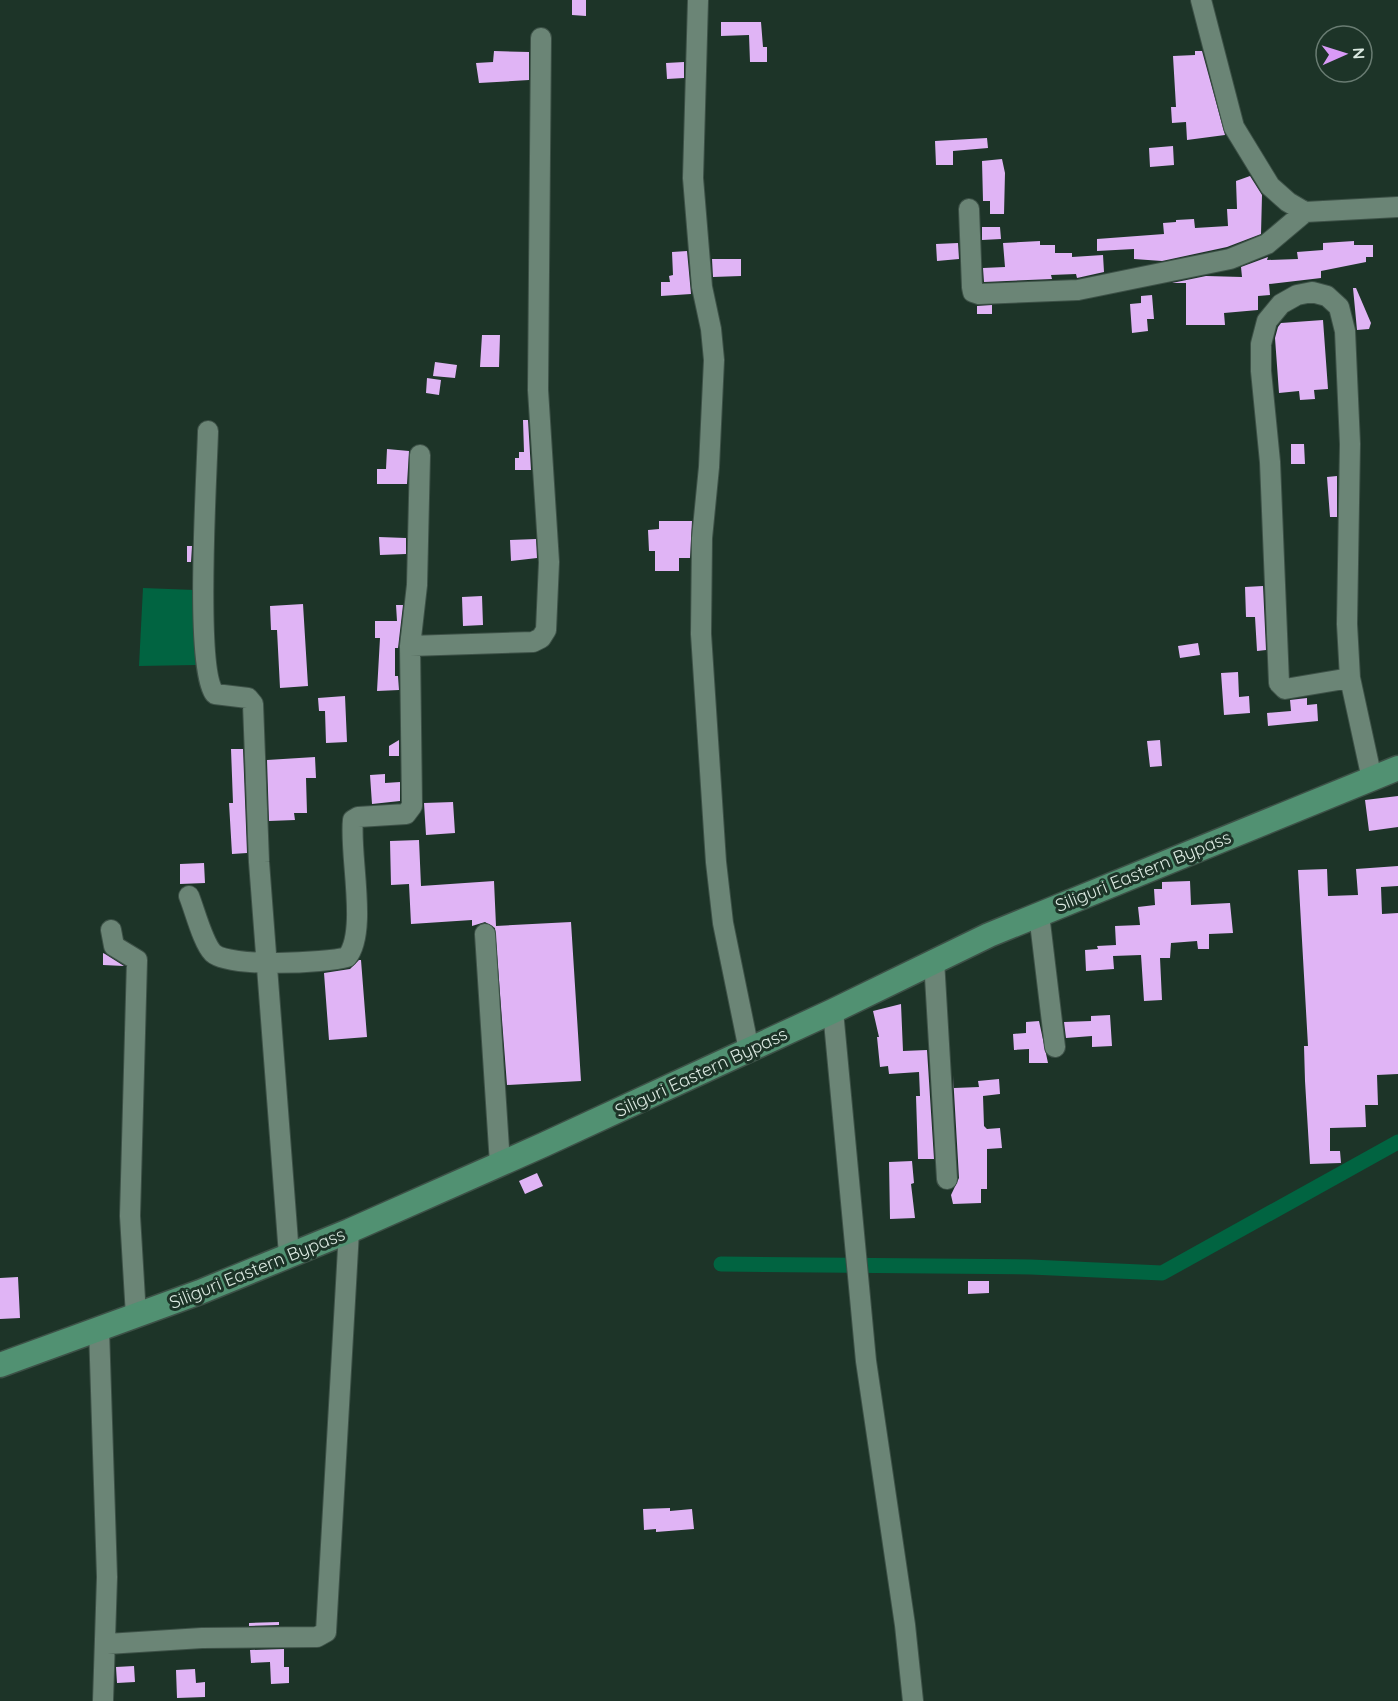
<svg xmlns="http://www.w3.org/2000/svg" width="1398" height="1701" font-family="Quicksand,sans-serif">
  <style>
    .water { fill: #016441 }
    .lines { fill: none; stroke-linecap: round; stroke-linejoin: round }
    .canal { stroke: #016441; stroke-width: 15 }
    .building { fill: #e0b4f5 }
    .minor-casing { stroke: #3d5147; stroke-width: 22 }
    .major-casing { stroke: #3d5147; stroke-width: 27 }
    .minor { stroke: #6b8576; stroke-width: 20 }
    .major { stroke: #519172; stroke-width: 24 }
    .labels { text-anchor: middle; dominant-baseline: central; stroke-width: 6; stroke-linejoin: round; paint-order: stroke }
    .street-label { font-size: 18px; fill: #dbe9e1; stroke: #1d3428 }
  </style>
  <rect width="100%" height="100%" fill="#1d3428"/>
  <!-- water -->
  <path class="water" d="M143 588 195 590 196 665 139 666Z"/>
  <g class="lines">
    <!-- canal -->
    <path class="canal" d="M721 1264 1031 1267 1162 1273 1398 1142"/>
  </g>
  <!-- building -->
  <path class="building" d="M572 0H586V16L572 15Z
    M721 22H761L763 47H767V62H750L749 35 721 36Z
    M494 51 529 52V80L479 83 476 63 493 62Z
    M1195 51H1202L1225 135 1187 140 1186 122 1172 123 1171 107H1176L1173 56 1195 55Z
    M684 62V78L667 79 666 63Z
    M987 138 988 148 953 151V165H936L935 141Z
    M1173 146 1174 165 1150 167 1149 148Z
    M1002 159 1005 173 1004 214H990V201H983L982 161Z
    M1250 176 1262 195 1261 234 1227 247 1162 261 1134 259V249L1097 251V239L1164 234 1163 223 1176 222V220L1194 219 1195 228 1228 226 1227 209H1237L1236 181Z
    M982 227H1000L1001 239 982 240Z
    M1040 241V245H1055V253H1072V257L1103 255 1104 272 1077 278 1076 274 1051 275 1052 279 984 282 983 268 1005 267 1003 243Z
    M1354 241V245H1373V257H1366V262L1321 271V278L1269 284 1270 295 1258 296V310L1224 313 1225 325H1186V283H1172L1206 276 1242 277 1241 267 1268 257 1267 260 1298 259 1297 252 1323 250V243Z
    M958 243 959 259 937 261 936 244Z
    M687 251 691 294 661 296V282H670L669 276 673 275 672 252Z
    M712 259H741V276L713 277Z
    M1353 288H1356L1371 323 1369 329 1357 330Z
    M1152 295 1154 319H1147L1148 331 1132 333 1130 304 1141 303V296Z
    M992 305V314H977V306Z
    M1323 320 1328 389 1314 390 1315 399 1300 400 1299 391 1279 393 1275 338 1278 327 1281 323Z
    M482 335H500L499 367H480Z
    M435 362 457 365 455 378 433 376Z
    M427 378 441 380 439 395 426 393Z
    M523 420H528L531 470H515V458H519V452H524Z
    M1291 444H1304L1305 464H1291Z
    M387 449 409 451 407 484H377V469H386Z
    M1337 476V517H1330L1327 477Z
    M659 521H692L690 558H679V571H655V551H649L648 530 659 529Z
    M379 537 406 538V554L380 555Z
    M536 539 537 558 511 561 510 540Z
    M187 546H192L191 562H187Z
    M1263 586 1266 650 1257 651 1255 617H1246L1245 587Z
    M482 596 483 625 463 626 462 597Z
    M303 604 308 686 280 688 277 630H271L270 606Z
    M396 605H403L398 648H395V676H398L399 690 377 691 380 638H375V621H397Z
    M1198 643 1200 655 1180 658 1178 646Z
    M1238 672 1239 697 1249 696 1250 713 1224 715 1221 673Z
    M345 696 347 742 326 743 325 711H319L318 698Z
    M1307 698V705L1317 704 1318 721 1268 726 1267 713 1291 711 1290 700Z
    M399 740V756H389V746Z
    M1160 740 1162 766 1150 767 1147 741Z
    M231 749H243L247 853 232 854 229 803H233Z
    M315 757 316 778H306L307 813H294L295 820 269 821 267 760Z
    M385 774V783L400 782V801L372 804 370 775Z
    M1398 796V827L1369 831 1365 800Z
    M453 802 455 833 426 835 424 803Z
    M419 840 421 886 494 881 496 926 571 922 581 1081 507 1085 495 928 485 922 472 926V920L411 924 409 884 391 885 390 841Z
    M204 863 205 883 180 884V864Z
    M1398 866V886L1381 887 1382 914 1398 913V1074L1377 1075 1378 1105H1365L1366 1127 1330 1128V1151H1340L1341 1163 1310 1164 1305 1081 1304 1046H1308L1298 870 1327 869 1328 896 1358 895 1356 869Z
    M1190 881 1191 905 1230 903 1233 933 1209 934V949H1198L1197 941 1171 943 1170 958H1160L1162 1000 1144 1001 1141 955 1113 956 1114 969 1086 971 1085 950 1098 949 1097 946 1116 945 1115 926 1140 925 1138 907 1155 905 1154 889H1162V882Z
    M103 953 105 954 124 966 103 965Z
    M359 960H361L367 1037 329 1040 324 973 350 969Z
    M901 1004 903 1051 927 1050 934 1159H918L916 1096H920L919 1072 889 1074 888 1066 880 1067 877 1037H879L873 1011Z
    M1110 1015 1112 1046 1092 1047V1036L1066 1038 1064 1022 1091 1021V1016Z
    M1039 1021 1048 1063H1029V1049L1014 1050 1013 1034 1026 1033V1022Z
    M953 1075 954 1088 979 1087 978 1081 999 1079 1000 1094 983 1096 984 1126 987 1129 1000 1128 1002 1148 987 1149V1189H981V1203L953 1204 951 1195 959 1178Z
    M912 1161 914 1183 911 1184 915 1218 890 1219 889 1162Z
    M537 1173 543 1186 525 1194 519 1181Z
    M18 1277 20 1318 0 1319V1278Z
    M968 1281H989V1293L968 1294Z
    M670 1508V1511L692 1509 694 1529 656 1532V1529L644 1530 643 1509Z
    M279 1622V1625L249 1626V1623Z
    M284 1649V1667H289V1683L271 1684 270 1662 251 1663 250 1650Z
    M134 1666 135 1682 117 1683 116 1667Z
    M195 1669 196 1683 205 1682V1697L177 1698 176 1670Z"/>
  <g class="lines">
    <defs>
      <path id="minor" d="M698 0 693 178 702 287 711 329 714 360 709 467 702 538 701 634 716 862 723 923 749 1050
        M1201 0 1234 127 1270 186 1288 202 1305 212 1398 207
        M969 209 972 287 973 292 979 294 1078 290 1230 259 1267 244 1305 212
        M208 431C207 474 194 670 215 694L248 698 253 704 259 862 289 1255
        M410 646 417 585 420 455
        M1350 678 1347 624 1350 444 1345 331 1339 307 1327 296 1312 292 1297 295 1281 304 1267 321 1261 344V371L1270 462 1279 683 1285 689 1350 678 1372 779
        M189 896C195 911 203 943 213 953 229 968 326 963 347 957 368 932 349 853 353 820L358 817 406 814 412 806 410 646 533 642 541 638 546 630 549 562 538 390 541 38
        M1039 914 1055 1047
        M111 930 114 946 137 960 130 1216 136 1316
        M485 934 500 1164
        M934 960 947 1179
        M833 1011 866 1361 905 1625 913 1701
        M99 1329 107 1577 103 1701
        M107 1644 202 1638 317 1637 326 1632 349 1231"/>
      <path id="major" d="M0 1365 200 1292 349 1231 543 1145 833 1011 989 935 1398 768"/>
    </defs>
    <!-- minor casing -->
    <use href="#minor" class="minor-casing"/>
    <!-- major casing -->
    <use href="#major" class="major-casing"/>
    <!-- minor -->
    <use href="#minor" class="minor"/>
    <!-- major -->
    <use href="#major" class="major"/>
  </g>
  <g class="labels">
    <!-- street labels -->
    <g class="street-label">
      <text transform="translate(1143 871) rotate(-22)">Siliguri Eastern Bypass</text>
      <text transform="translate(701 1072) rotate(-25)">Siliguri Eastern Bypass</text>
      <text transform="translate(257 1268) rotate(-22)">Siliguri Eastern Bypass</text>
    </g>
  </g>
  <!-- north arrow -->
  <g transform="translate(1344 54) rotate(87)"><circle r="28" fill="#1d3428" stroke="#697c72" stroke-width="1.5"/>
  <path d="M0-4.5L10 22L0 15L-10 22Z" fill="#d99af7"/>
  <text y="-9" font-size="16" font-weight="bold" text-anchor="middle" fill="#dbe9e1">N</text>
  </g>
</svg>
